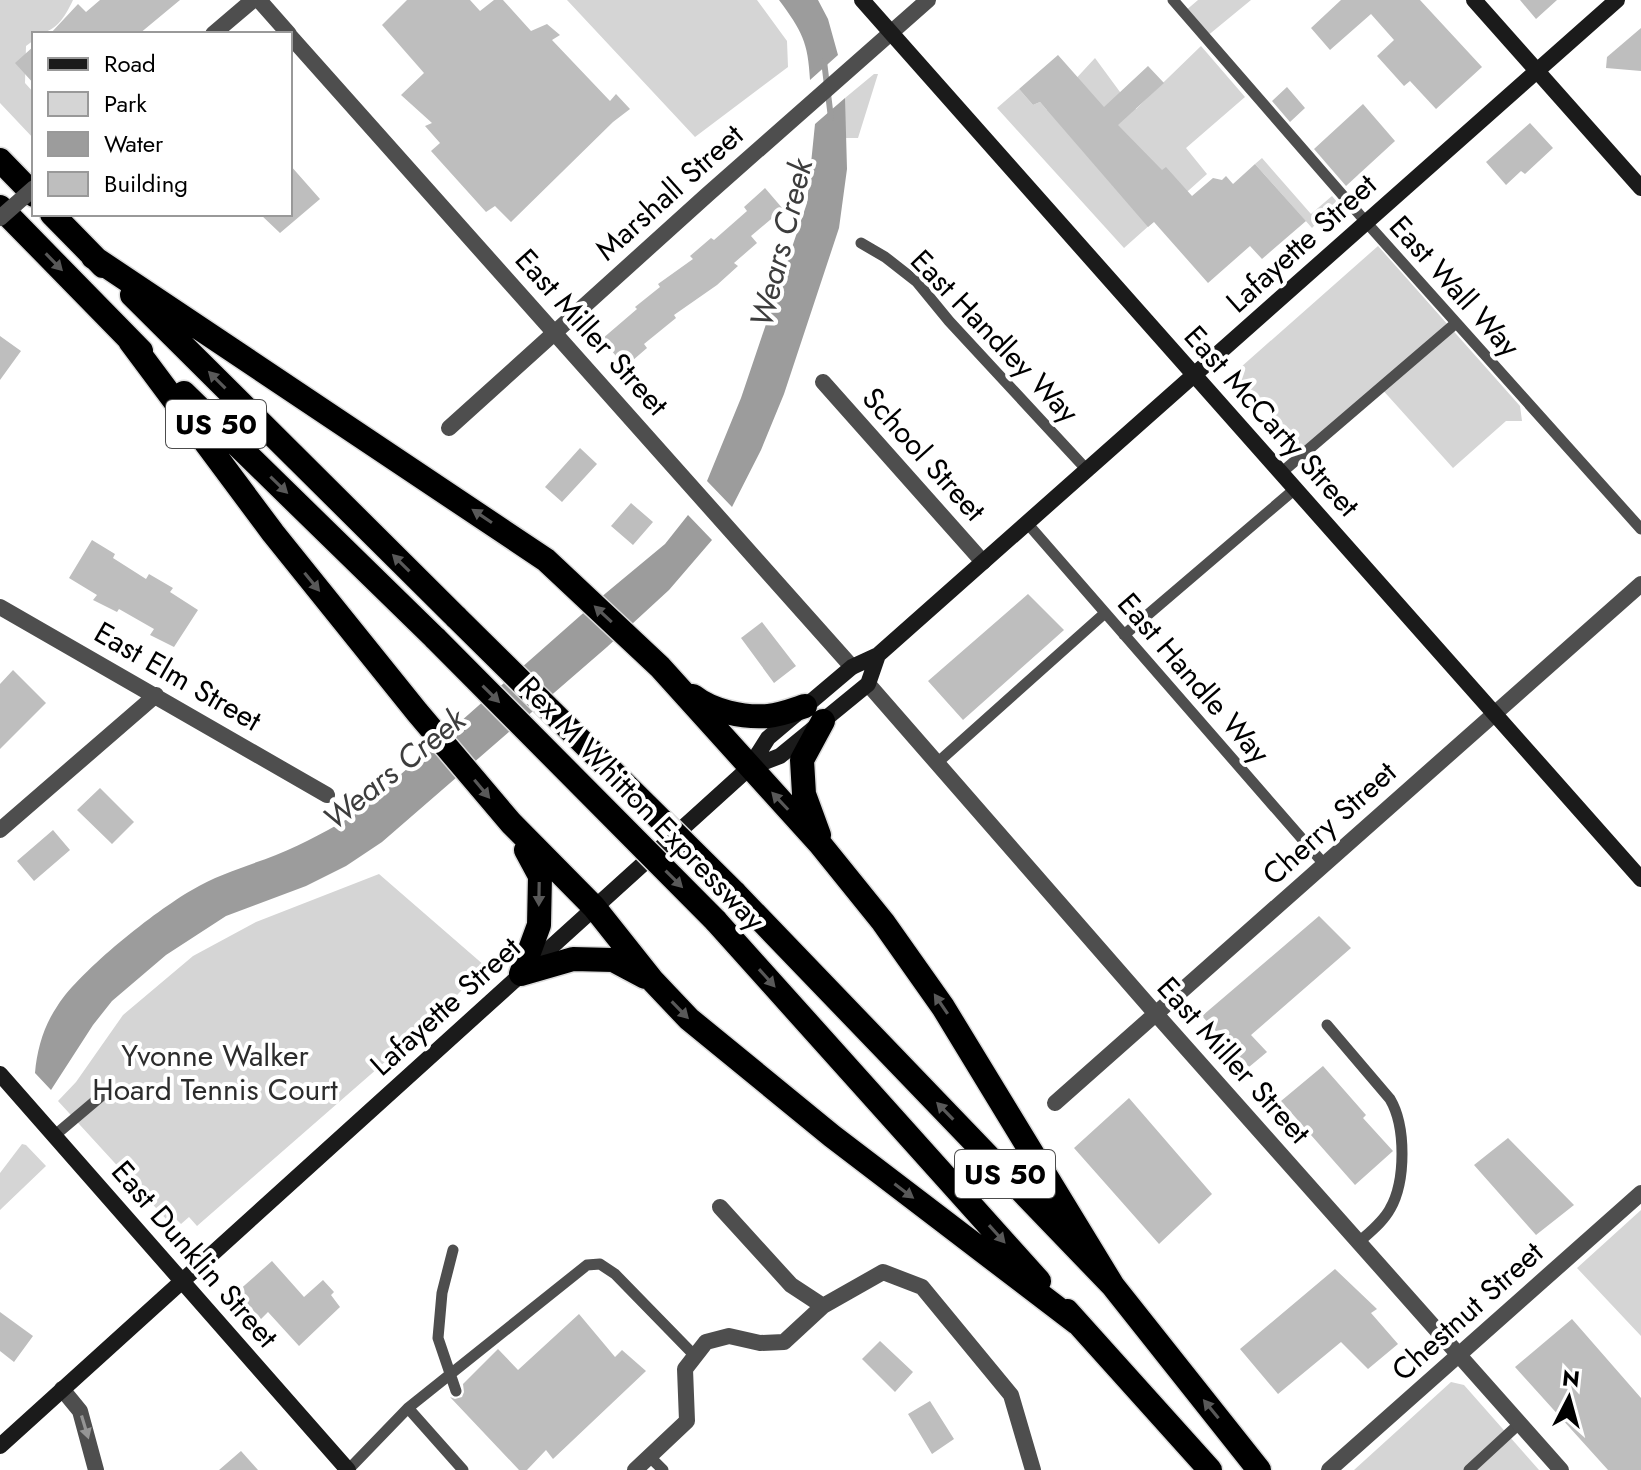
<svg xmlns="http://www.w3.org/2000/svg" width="1641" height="1470" font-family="Jost,sans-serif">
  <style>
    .green { fill: #d5d5d5 }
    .water { fill: #9c9c9c }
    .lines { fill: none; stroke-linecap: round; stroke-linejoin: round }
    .stream { stroke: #9c9c9c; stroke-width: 6 }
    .building { fill: #bebebe }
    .motorway-casing { stroke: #dbdbdb; stroke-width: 27 }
    .service { stroke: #4e4e4e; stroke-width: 11 }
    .minor { stroke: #4e4e4e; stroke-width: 16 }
    .secondary { stroke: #1b1b1b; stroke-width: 16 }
    .motorway { stroke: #000; stroke-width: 24 }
    .motorway-bridge-casing { stroke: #dbdbdb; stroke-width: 27; stroke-linecap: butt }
    .minor-bridge { stroke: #4e4e4e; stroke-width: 16 }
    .motorway-bridge { stroke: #000; stroke-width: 24 }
    .oneway { fill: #595959 }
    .oneway2 { fill: #959595 }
    .labels { text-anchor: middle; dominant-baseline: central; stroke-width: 8; stroke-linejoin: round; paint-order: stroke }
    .shield { fill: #fff; stroke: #4c4c4c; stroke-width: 2 }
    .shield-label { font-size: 28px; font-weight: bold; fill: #000 }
    .street-label { font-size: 30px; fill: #000; stroke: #fff }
    .park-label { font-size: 30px; fill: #2c2c2c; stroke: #fff }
    .water-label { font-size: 32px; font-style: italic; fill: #3d3d3d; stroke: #fff }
  </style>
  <rect width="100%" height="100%" fill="#fff"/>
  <!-- green -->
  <path class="green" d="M0 0H73C65 17 55 34 34 34V40L26 46 25 83 34 93V139L0 103Z
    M567 0H757L787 41 788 67 695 137Z
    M1198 0H1251L1206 37 1184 12Z
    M1201 46 1245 97 1186 148 1207 174 1124 248 997 108 1019 89 1033 105 1040 102 1047 110 1095 58 1120 92 1136 109Z
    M874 74H878L858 138H845V98Z
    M1262 158 1311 214 1332 196 1337 202 1312 228 1255 164Z
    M1378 246 1520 406 1522 421H1506L1453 468 1380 387 1303 455 1285 437 1274 414 1239 378 1241 367Z
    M379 874 485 966 433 1020 197 1226 189 1217 181 1224 173 1216 167 1220 58 1101 76 1082 123 1015 193 956 256 922Z
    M22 1144 26 1145 46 1166 0 1210V1173Z
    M1641 1210V1336L1577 1268Z
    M1451 1382 1464 1385 1539 1470H1354Z"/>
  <!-- water -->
  <path class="water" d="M779 0H818L828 19 838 55 810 80C808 42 802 31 779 0Z
    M845 98 847 169 839 228 784 394 761 450 732 507 707 481 741 398 807 203 815 124Z
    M688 515 712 540 669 590 607 647 382 842 346 866 306 886 226 916 166 955 112 1001 93 1025 51 1090 35 1073C37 1049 44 1025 58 1005 81 970 155 911 192 890 218 874 248 866 276 855 305 843 331 829 357 813L606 593 665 544Z"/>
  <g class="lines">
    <!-- stream -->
    <path class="stream" d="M824 61 831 118"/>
  </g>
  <!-- building -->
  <path class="building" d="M100 0H180L139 34H50L78 4 86 12Z
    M407 0H470L480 11 494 0H503L531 31 547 24 560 35 552 40 610 101 616 94 630 109 613 122 511 222 495 206 486 212 431 151 440 143 425 126 432 123 401 95 424 73 382 25Z
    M1341 0H1420L1482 67 1436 109 1410 81 1404 86 1377 56 1394 40 1371 14 1330 50 1311 28Z
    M1520 0H1557L1536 19Z
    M1641 28V71L1606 68 1607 57Z
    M34 46V84L15 63Z
    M1058 55 1104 107 1148 66 1164 83 1118 125 1162 170 1166 167 1192 196 1213 178 1222 180 1226 176 1233 184 1255 164 1306 221 1262 259 1250 246 1208 283 1154 222 1148 227 1040 102 1033 105 1019 89Z
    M1287 87 1305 108 1290 122 1272 101Z
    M1363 104 1395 141 1346 186 1314 149Z
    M1530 123 1553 148 1525 174 1521 171 1506 185 1486 162Z
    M290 165 320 199 280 233 260 214H290Z
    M765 188 783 209 751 236 757 243 734 263 738 266 717 285 674 315 676 318 644 344 647 348 625 367 602 339 637 309 635 307 660 287 658 284 693 259 690 256 711 238 714 240 747 211 744 207Z
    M0 336 21 351 0 380Z
    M580 448 597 464 562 502 545 487Z
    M631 503 653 522 633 545 611 526Z
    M92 540 115 554 113 558 146 579 149 574 173 588 170 592 198 610 174 647 150 635 154 629 119 609 117 612 93 600 97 595 69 578Z
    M1028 594 1064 630 963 720 928 681Z
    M762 622 796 666 774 683 741 638Z
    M13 670 46 703 0 749V684Z
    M100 788 134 822 112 844 77 810Z
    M53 830 70 850 34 881 17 861Z
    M1319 916 1351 948 1251 1035 1267 1052 1249 1067 1202 1016Z
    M1323 1066 1366 1115 1363 1118 1393 1151 1355 1185 1281 1101Z
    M1129 1098 1212 1194 1159 1244 1074 1148Z
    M1508 1138 1574 1205 1536 1235 1474 1165Z
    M272 1261 304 1297 323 1280 334 1292 331 1295 340 1307 299 1346 268 1312 261 1319 237 1292Z
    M1335 1269 1377 1309 1371 1313 1398 1344 1368 1369 1341 1342 1278 1394 1240 1349Z
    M0 1312 33 1336 14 1362 0 1351Z
    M579 1314 615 1357 622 1350 646 1371 553 1459 546 1450 527 1470H519L450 1397 455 1399 462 1397 464 1392 463 1384 498 1349 518 1370Z
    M1572 1319 1641 1398V1470H1608L1515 1367Z
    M880 1341 913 1372 895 1392 862 1359Z
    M930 1401 954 1439 932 1454 908 1414Z
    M241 1451 258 1470H219Z"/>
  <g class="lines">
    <defs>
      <path id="motorway" d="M0 160 34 195
        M0 207 141 351
        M52 214 103 266
        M93 257 546 560 660 667 820 844 883 922 943 1007 1113 1286
        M132 295 457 618
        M130 341 273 533 417 712 511 823 594 907 652 980 689 1019 832 1136 1077 1323
        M184 393 436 639
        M693 696C712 711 743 718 768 716 780 715 793 710 805 706
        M819 835 804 794 802 760 823 721
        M734 892 1113 1286 1259 1470
        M715 920 1039 1281
        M521 974 539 925 540 876 526 850
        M521 974 573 959 613 960 645 977
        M1067 1311 1210 1470"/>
    </defs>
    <!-- motorway casing -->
    <use href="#motorway" class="motorway-casing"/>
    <!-- service -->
    <path class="service" d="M1173 0 1366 222 1641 529
      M861 243 885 257 917 282 949 321 1087 470
      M1281 473 1456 323
      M1027 523 1324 864
      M1124 635 1295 489
      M937 763 1105 613
      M1327 1025 1390 1099C1406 1126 1406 1181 1390 1209 1383 1222 1370 1232 1359 1242
      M54 1136 106 1092
      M453 1250 442 1293 438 1338 456 1391
      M408 1408 463 1470
      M649 1456 663 1470
      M348 1470 408 1408 587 1265 600 1264 615 1274 695 1356
      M1469 1470 1520 1423"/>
    <!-- minor -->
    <path class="minor" d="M259 0 289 34
      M213 34 253 0
      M290 36 852 667
      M823 382 983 562
      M449 428 707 195 928 0
      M0 607 327 795
      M868 684 1156 1014 1561 1470
      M0 830 156 695
      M1055 1103 1641 584
      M720 1207 791 1285 823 1306 883 1272 922 1287 1011 1395 1033 1470
      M62 1389 80 1411 96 1470
      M635 1470 687 1421 685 1369 706 1342 729 1336 760 1343 784 1342 823 1306
      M1329 1470 1641 1193"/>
    <!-- secondary -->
    <path class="secondary" d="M862 0 1641 879
      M1474 0 1641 188
      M749 768 780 756 868 684 878 655
      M0 1074 348 1470
      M0 1446 749 768 768 738 852 667 878 655 1617 0"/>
    <!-- motorway -->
    <use href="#motorway" class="motorway"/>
    <defs>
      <path id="motorway-bridge" d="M457 618 734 892
        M436 639 715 920"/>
    </defs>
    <!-- motorway-bridge casing -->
    <use href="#motorway-bridge" class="motorway-bridge-casing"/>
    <!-- minor-bridge -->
    <path class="minor-bridge" d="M0 218 34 188"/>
    <!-- motorway-bridge -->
    <use href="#motorway-bridge" class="motorway-bridge"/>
  </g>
  <!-- one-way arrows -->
  <defs><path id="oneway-solid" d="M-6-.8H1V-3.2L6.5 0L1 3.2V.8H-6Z" transform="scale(2)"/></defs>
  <g class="oneway">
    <use href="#oneway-solid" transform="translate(54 262) rotate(46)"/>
    <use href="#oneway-solid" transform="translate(217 380) rotate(-135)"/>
    <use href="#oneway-solid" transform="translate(279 485) rotate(44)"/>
    <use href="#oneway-solid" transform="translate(482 516) rotate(-146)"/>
    <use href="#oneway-solid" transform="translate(401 563) rotate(-135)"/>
    <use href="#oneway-solid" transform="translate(312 582) rotate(51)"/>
    <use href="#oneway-solid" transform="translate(603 614) rotate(-137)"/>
    <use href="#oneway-solid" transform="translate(491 694) rotate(45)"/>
    <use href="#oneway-solid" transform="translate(482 789) rotate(50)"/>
    <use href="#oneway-solid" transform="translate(780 801) rotate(-133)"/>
    <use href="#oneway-solid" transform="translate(674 879) rotate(45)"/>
    <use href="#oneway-solid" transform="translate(539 894) rotate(91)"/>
    <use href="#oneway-solid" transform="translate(767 978) rotate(48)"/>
    <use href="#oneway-solid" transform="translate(941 1004) rotate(-124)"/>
    <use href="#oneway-solid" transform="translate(680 1010) rotate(46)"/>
    <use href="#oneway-solid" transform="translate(945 1111) rotate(-134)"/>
    <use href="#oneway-solid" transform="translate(904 1191) rotate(37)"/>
    <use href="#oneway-solid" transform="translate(997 1234) rotate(48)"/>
    <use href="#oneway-solid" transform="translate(1211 1409) rotate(-129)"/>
  </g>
  <use class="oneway2" href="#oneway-solid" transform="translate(85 1427) rotate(73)"/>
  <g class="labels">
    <!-- shield labels -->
    <g class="shield">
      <rect x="166" y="400" width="100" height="48" rx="6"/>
      <rect x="955" y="1150" width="100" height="48" rx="6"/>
    </g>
    <g class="shield-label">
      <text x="216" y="424">US 50</text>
      <text x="1005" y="1174">US 50</text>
    </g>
    <!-- street labels -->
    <g class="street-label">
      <text transform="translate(669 192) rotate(-42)">Marshall Street</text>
      <text transform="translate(1301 243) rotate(-42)">Lafayette Street</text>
      <text transform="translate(1455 286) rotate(48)">East Wall Way</text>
      <text transform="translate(592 332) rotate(48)">East Miller Street</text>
      <text transform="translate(995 336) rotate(46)">East Handley Way</text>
      <text transform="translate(1272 421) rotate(48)">East McCarty Street</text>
      <text transform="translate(924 454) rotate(48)">School Street</text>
      <text transform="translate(178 676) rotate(30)">East Elm Street</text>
      <text transform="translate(1194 678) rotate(49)">East Handle Way</text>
      <text transform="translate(642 803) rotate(46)">Rex M Whitton Expressway</text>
      <text transform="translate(1329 823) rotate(-42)">Cherry Street</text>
      <text transform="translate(445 1006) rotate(-42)">Lafayette Street</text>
      <text transform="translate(1234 1060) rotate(48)">East Miller Street</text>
      <text transform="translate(195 1254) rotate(49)">East Dunklin Street</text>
      <text transform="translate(1467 1311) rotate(-42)">Chestnut Street</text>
    </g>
    <!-- park labels -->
    <g class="park-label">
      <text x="215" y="1055">Yvonne Walker<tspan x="215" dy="34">Hoard Tennis Court</tspan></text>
    </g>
    <!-- water labels -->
    <g class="water-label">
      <text transform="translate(781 243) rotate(-76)">Wears Creek</text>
      <text transform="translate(394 769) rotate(-39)">Wears Creek</text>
    </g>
  </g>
  <!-- legend -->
  <rect x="32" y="32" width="260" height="184" fill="#ffffff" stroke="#999999" stroke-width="2"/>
  <rect x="48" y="58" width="40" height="12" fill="#1b1b1b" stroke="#999999" stroke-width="2"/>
  <text x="104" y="72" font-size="24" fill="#000000">Road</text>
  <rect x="48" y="92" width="40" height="24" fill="#d5d5d5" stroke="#999999" stroke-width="2"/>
  <text x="104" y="112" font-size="24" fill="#000000">Park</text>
  <rect x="48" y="132" width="40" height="24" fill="#9c9c9c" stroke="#999999" stroke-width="2"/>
  <text x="104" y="152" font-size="24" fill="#000000">Water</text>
  <rect x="48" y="172" width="40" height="24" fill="#bebebe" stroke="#999999" stroke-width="2"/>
  <text x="104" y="192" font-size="24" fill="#000000">Building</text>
  <!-- north arrow -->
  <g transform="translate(1569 1398) rotate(6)" stroke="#ffffff" stroke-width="6" paint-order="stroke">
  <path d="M0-6L14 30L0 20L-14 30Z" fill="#000000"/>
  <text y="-12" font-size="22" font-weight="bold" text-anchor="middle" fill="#000000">N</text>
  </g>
</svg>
